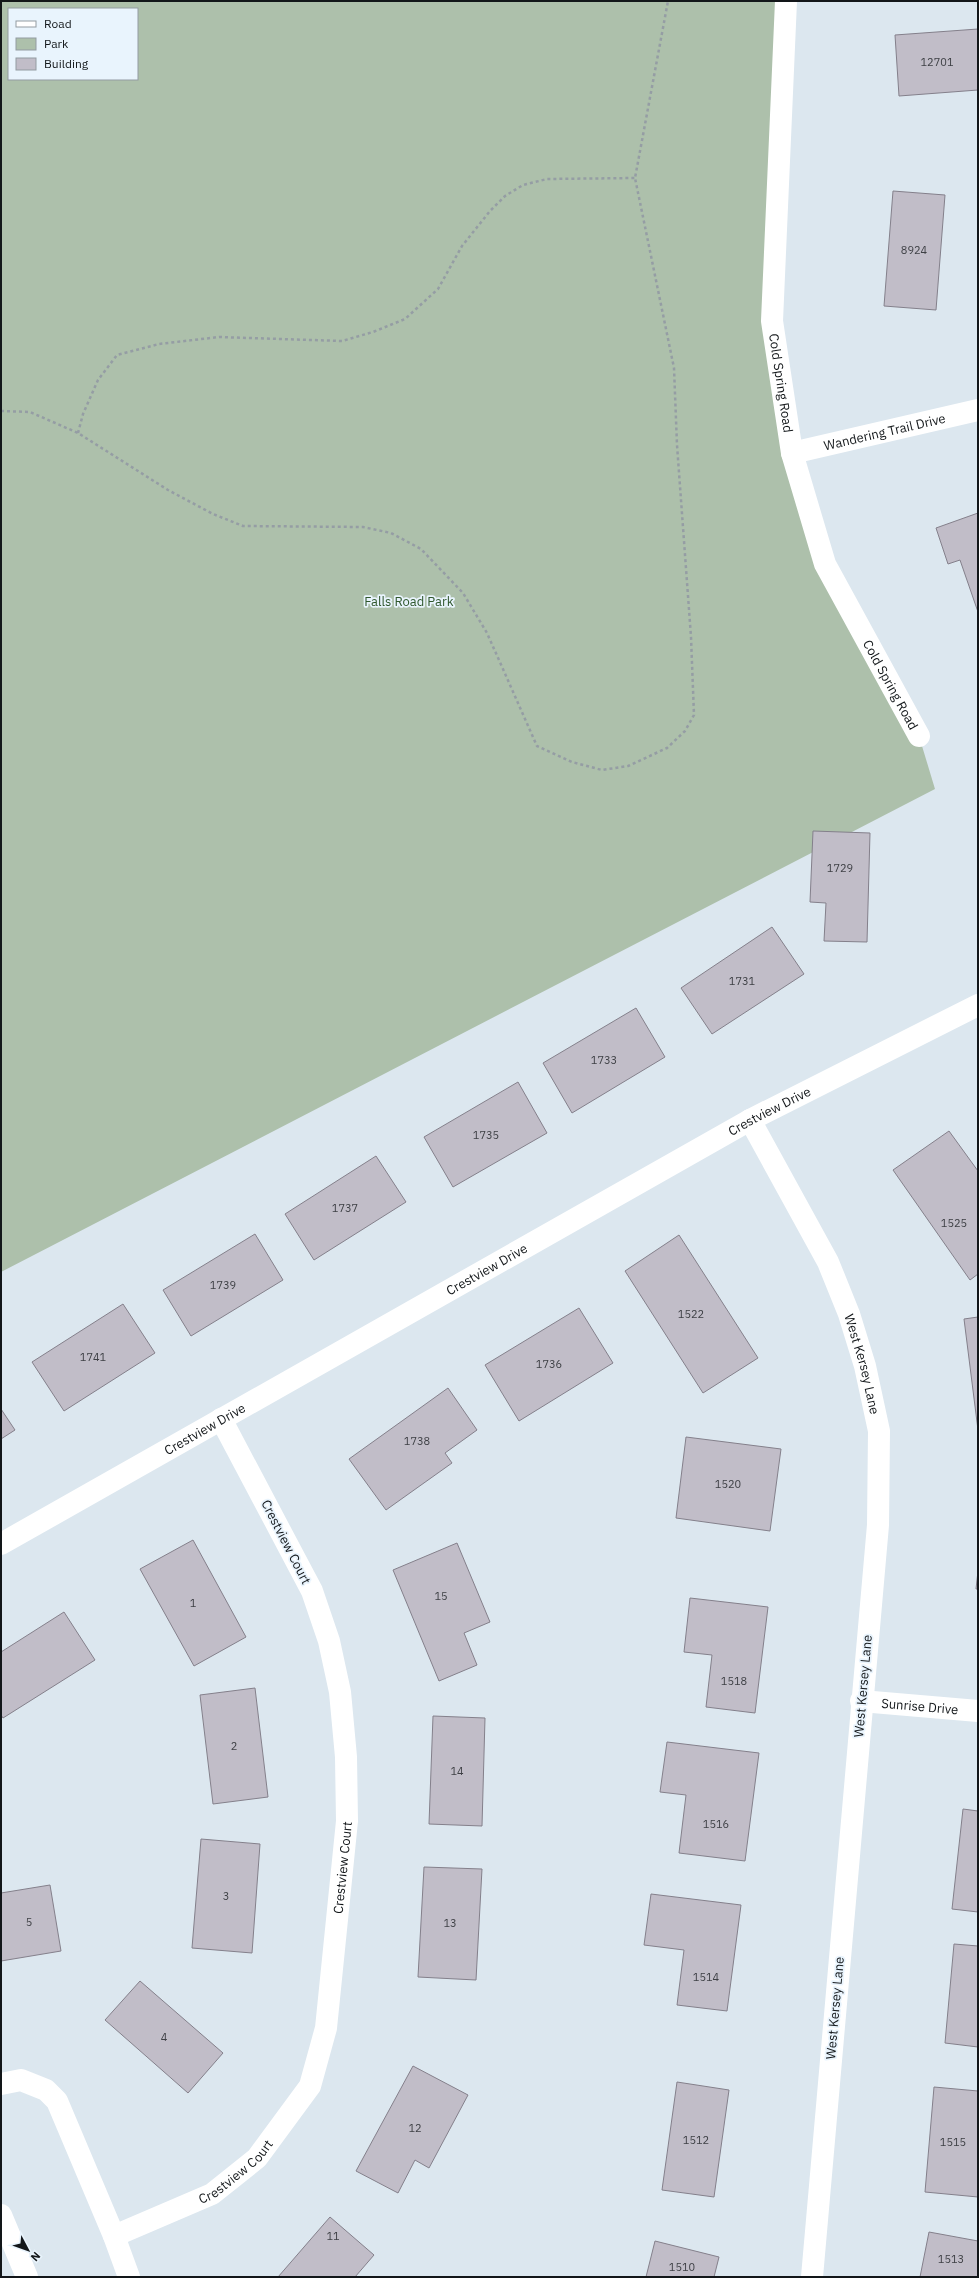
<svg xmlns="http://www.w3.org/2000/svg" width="979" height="2278" font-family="'IBM Plex Sans',sans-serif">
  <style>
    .green { fill: #adc0ab; fill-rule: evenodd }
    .building { fill: #c1bdc8; stroke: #84808b }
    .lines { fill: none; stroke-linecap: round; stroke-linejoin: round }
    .path { stroke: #959da4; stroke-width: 2.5; stroke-dasharray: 3 3; stroke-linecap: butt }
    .minor { stroke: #fff; stroke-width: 22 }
    .labels { text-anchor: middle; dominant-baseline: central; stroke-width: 3.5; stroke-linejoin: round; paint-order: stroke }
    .number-label { font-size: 11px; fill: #3e4045 }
    .street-label { font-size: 13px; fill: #121619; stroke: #e9f4fd }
    .park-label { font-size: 13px; fill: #2f572d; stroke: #e9f4fd }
  </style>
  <rect width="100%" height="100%" fill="#dce7ef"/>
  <!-- green -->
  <path class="green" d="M1 1H786L772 321 825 564 919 736 935 789 1 1272ZM9 9H137V79H9Z"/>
  <!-- building -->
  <path class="building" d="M978 29V90L899 96 895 35Z
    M893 191 945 195 936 310 884 306Z
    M978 513V612L960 560 948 564 936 528Z
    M813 831 870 833 867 942 824 941 826 903 810 902Z
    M772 927 804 974 712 1034 681 988Z
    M636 1008 665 1057 572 1113 543 1063Z
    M518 1082 547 1133 453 1187 424 1137Z
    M949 1131 978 1171V1274L970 1280 893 1170Z
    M376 1156 406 1202 314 1260 285 1214Z
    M255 1234 283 1280 191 1336 163 1290Z
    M679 1235 758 1358 703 1393 625 1271Z
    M123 1304 155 1353 64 1411 32 1362Z
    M579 1308 613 1363 519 1421 485 1365Z
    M978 1317V1430L964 1319Z
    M448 1388 477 1430 445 1453 452 1463 386 1510 349 1459Z
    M1 1409 15 1430 1 1439Z
    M686 1437 781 1449 770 1531 676 1518Z
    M193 1540 246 1637 194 1666 140 1569Z
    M457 1543 490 1622 464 1633 477 1665 439 1681 393 1570Z
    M978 1571V1589H976Z
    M690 1598 768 1607 755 1713 706 1707 712 1655 684 1652Z
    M64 1612 95 1660 3 1718 1 1715V1652Z
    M255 1688 268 1797 213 1804 200 1695Z
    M433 1716 485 1718 482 1826 429 1824Z
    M667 1742 759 1753 745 1861 679 1853 686 1795 660 1792Z
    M963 1809 978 1811V1912L952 1909Z
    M201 1839 260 1844 252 1953 192 1948Z
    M424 1867 482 1869 476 1980 418 1977Z
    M50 1885 61 1951 1 1961V1893Z
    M651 1894 741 1905 727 2011 677 2005 684 1950 644 1945Z
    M954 1944 978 1946V2047L945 2043Z
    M140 1981 223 2053 188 2093 105 2020Z
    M413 2066 468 2095 429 2168 415 2160 398 2193 356 2171Z
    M677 2082 729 2090 714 2197 662 2190Z
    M934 2087 978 2091V2197L925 2192Z
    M330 2217 374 2255 355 2277H278Z
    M929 2232 978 2241V2277H920Z
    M655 2241 719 2257 714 2277H646Z"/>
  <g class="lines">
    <!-- path -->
    <path class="path" d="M1 411 30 412 78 433 168 490 213 514 243 526 363 527 391 533 421 549 463 593 487 633 537 746 572 762 602 770 628 766 667 748 685 731 694 715 691 637 677 445 674 368 635 178 668 1
      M78 433 83 414 98 380 117 355 159 344 219 337 342 341 373 332 405 319 438 289 462 246 490 211 505 196 523 185 547 179 635 178"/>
    <!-- minor -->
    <g class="minor">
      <path id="s1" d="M786 1 772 321 792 453 825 564 919 736"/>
      <path id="s2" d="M792 453 978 410"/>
      <path id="s3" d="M750 1120 828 1262 849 1314 865 1366 879 1431 878 1525 812 2277"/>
      <path id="s4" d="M1 1544 750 1120 978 1005"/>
      <path id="s5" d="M861 1701 978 1711"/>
      <path d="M1 2084 21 2080 46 2090 57 2101 114 2236 129 2277"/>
      <path d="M1 2215 27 2277"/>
      <path id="s6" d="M114 2236 212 2194 257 2158 310 2086 326 2028 347 1821 346 1757 340 1692 329 1641 312 1591 221 1419"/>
    </g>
  </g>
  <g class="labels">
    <!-- number labels -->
    <g class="number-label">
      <text x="937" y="62">12701</text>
      <text x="914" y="250">8924</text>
      <text x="840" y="868">1729</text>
      <text x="742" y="981">1731</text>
      <text x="604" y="1060">1733</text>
      <text x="486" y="1135">1735</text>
      <text x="345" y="1208">1737</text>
      <text x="954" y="1223">1525</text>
      <text x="223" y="1285">1739</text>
      <text x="691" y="1314">1522</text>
      <text x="93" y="1357">1741</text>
      <text x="549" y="1364">1736</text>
      <text x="417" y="1441">1738</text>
      <text x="728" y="1484">1520</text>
      <text x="441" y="1596">15</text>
      <text x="193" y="1603">1</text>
      <text x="734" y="1681">1518</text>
      <text x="234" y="1746">2</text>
      <text x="457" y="1771">14</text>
      <text x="716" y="1824">1516</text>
      <text x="226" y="1896">3</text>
      <text x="29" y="1922">5</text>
      <text x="450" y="1923">13</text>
      <text x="706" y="1977">1514</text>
      <text x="164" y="2037">4</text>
      <text x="415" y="2128">12</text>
      <text x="696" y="2140">1512</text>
      <text x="953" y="2142">1515</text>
      <text x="333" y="2236">11</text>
      <text x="951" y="2259">1513</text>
      <text x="682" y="2267">1510</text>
    </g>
    <!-- street labels -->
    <g class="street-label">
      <text stroke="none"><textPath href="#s1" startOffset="383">Cold Spring Road</textPath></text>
      <text stroke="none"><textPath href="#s2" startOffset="95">Wandering Trail Drive</textPath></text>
      <text stroke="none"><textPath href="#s1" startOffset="707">Cold Spring Road</textPath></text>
      <text stroke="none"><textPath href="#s4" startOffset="882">Crestview Drive</textPath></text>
      <text stroke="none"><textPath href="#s4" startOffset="558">Crestview Drive</textPath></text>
      <text stroke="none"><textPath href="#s3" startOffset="270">West Kersey Lane</textPath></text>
      <text stroke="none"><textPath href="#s4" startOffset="234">Crestview Drive</textPath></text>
      <text transform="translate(286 1542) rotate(63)">Crestview Court</text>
      <text transform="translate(863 1686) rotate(-85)">West Kersey Lane</text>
      <text stroke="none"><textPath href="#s5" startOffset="59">Sunrise Drive</textPath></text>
      <text stroke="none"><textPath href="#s6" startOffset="475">Crestview Court</textPath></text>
      <text transform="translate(835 2008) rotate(-85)">West Kersey Lane</text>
      <text stroke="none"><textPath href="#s6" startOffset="139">Crestview Court</textPath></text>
    </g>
    <!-- park labels -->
    <g class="park-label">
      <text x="409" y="601">Falls Road Park</text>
    </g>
  </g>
  <!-- border -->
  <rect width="979" height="2278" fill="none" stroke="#121619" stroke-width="4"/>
  <!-- legend -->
  <rect x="8" y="8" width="130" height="72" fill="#e9f4fd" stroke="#939ba2"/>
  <rect x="16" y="21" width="20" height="6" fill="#ffffff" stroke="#939ba2"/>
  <text x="44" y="28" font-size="12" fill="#121619">Road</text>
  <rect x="16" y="38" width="20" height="12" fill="#adc0ab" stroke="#939ba2"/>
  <text x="44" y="48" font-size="12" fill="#121619">Park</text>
  <rect x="16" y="58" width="20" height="12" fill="#c1bdc8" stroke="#939ba2"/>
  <text x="44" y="68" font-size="12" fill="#121619">Building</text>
  <!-- north arrow -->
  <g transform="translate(28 2250) rotate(131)" stroke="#e9f4fd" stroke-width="3" paint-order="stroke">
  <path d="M0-3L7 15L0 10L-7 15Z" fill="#121619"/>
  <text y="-6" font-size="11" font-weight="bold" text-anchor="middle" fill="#121619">N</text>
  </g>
</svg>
